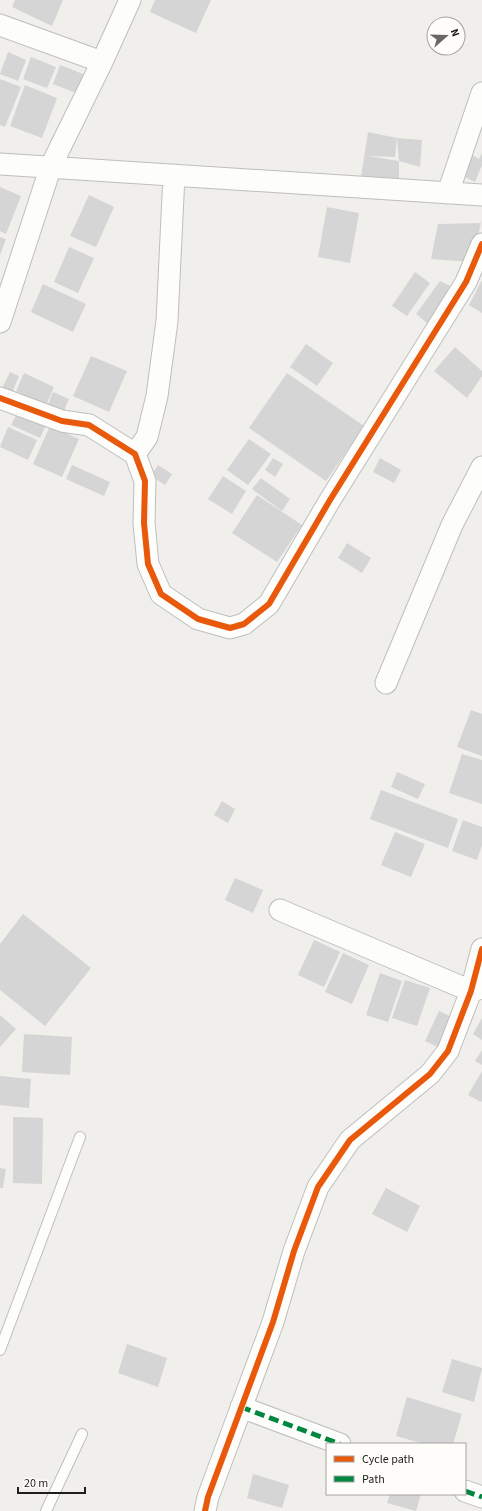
<svg xmlns="http://www.w3.org/2000/svg" width="482" height="1511" font-family="'Source Sans 3',sans-serif">
  <style>
    .building { fill: #d4d5d4 }
    .lines { fill: none; stroke-linecap: round; stroke-linejoin: round }
    .lane-casing { stroke: #bebebc; stroke-width: 12 }
    .street-casing { stroke: #bebebc; stroke-width: 23 }
    .lane { stroke: #fdfdfc; stroke-width: 10 }
    .street { stroke: #fdfdfc; stroke-width: 21 }
    .quiet { stroke: #00873e; stroke-width: 5; stroke-dasharray: 10 5; stroke-linecap: butt }
    .cycleway-casing { stroke: #fffdfa; stroke-width: 8 }
    .cycleway { stroke: #e8590c; stroke-width: 6 }
  </style>
  <rect width="100%" height="100%" fill="#f0efec"/>
  <!-- building -->
  <path class="building" d="M15 0H63L52 26 12 7Z
    M155 0H211L196 33 150 12Z
    M8 52 26 60 18 81 0 74Z
    M31 57 56 67 47 88 23 79Z
    M60 65 83 74 76 93 53 84Z
    M0 79 21 87 5 127 0 125Z
    M25 85 57 98 42 138 10 126Z
    M368 132 397 138 395 157 368 156 399 161 397 138 422 140 420 167 399 161V182L361 177Z
    M465 151 479 159 482 153V165L475 182 456 172Z
    M0 187 21 196 6 234 0 231Z
    M89 195 114 207 96 247 70 236Z
    M327 207 359 213 350 263 318 257Z
    M481 223 472 262 431 259 438 224Z
    M0 237 6 239 0 255Z
    M69 247 94 258 78 293 54 282Z
    M415 272 430 283 407 316 392 306Z
    M482 280V313L469 305Z
    M440 281 457 289 432 327 416 314Z
    M43 284 86 304 73 332 31 312Z
    M306 344 333 363 317 386 290 367Z
    M455 347 482 371V376L467 398 434 371Z
    M91 356 127 371 109 412 73 396Z
    M10 372 19 376 12 393 2 388Z
    M24 373 54 387 46 405 16 391Z
    M287 373 364 426 326 481 249 428Z
    M53 392 69 399 62 416 46 409Z
    M18 411 46 425 40 438 11 425Z
    M50 426 79 439 62 477 33 464Z
    M8 427 37 440 28 460 0 447Z
    M249 439 271 454 248 485 227 470Z
    M273 458 283 464 275 477 265 470Z
    M380 458 401 470 394 483 373 472Z
    M72 465 110 482 104 496 66 479Z
    M158 465 172 474 165 485 151 476Z
    M223 476 246 491 232 514 208 499Z
    M261 478 290 499 282 511 252 489Z
    M257 495 302 525 277 562 232 533Z
    M347 543 371 558 362 573 338 558Z
    M471 710 482 714V756L457 747Z
    M462 754 482 760V804L449 793Z
    M397 772 425 784 418 799 391 787Z
    M381 790 458 819 448 848 370 819Z
    M222 801 235 809 228 823 214 815Z
    M463 820 482 827V845L477 860 452 851Z
    M395 832 425 844 411 877 381 865Z
    M235 878 263 890 253 913 225 900Z
    M23 914 91 968 45 1026 0 990V944Z
    M314 940 340 952 324 987 298 975Z
    M343 953 369 965 352 1004 325 992Z
    M380 973 402 981 388 1022 366 1015Z
    M405 980 430 988 417 1026 392 1018Z
    M439 1011 456 1019 442 1049 425 1041Z
    M0 1015 16 1029 0 1047Z
    M482 1018V1040L473 1034Z
    M24 1034 72 1037 70 1075 22 1072Z
    M482 1050V1065L475 1061Z
    M482 1071V1101L481 1102 468 1095Z
    M0 1076 31 1079 29 1108 0 1105Z
    M13 1117 43 1118 42 1184 13 1183Z
    M0 1168 6 1169 3 1188H0Z
    M386 1188 420 1206 407 1232 372 1214Z
    M127 1344 167 1358 158 1387 118 1373Z
    M452 1359 482 1368 474 1402 442 1392Z
    M407 1397 462 1414 453 1444H424L396 1436Z
    M253 1474 289 1485 282 1508 247 1498Z
    M390 1494H421L416 1511 387 1503Z"/>
  <g class="lines">
    <defs>
      <path id="lane" d="M0 1350 80 1137
        M46 1511 82 1434"/>
      <path id="street" d="M0 25 102 62
        M0 164 482 195
        M448 193 482 93
        M0 322 51 166 102 62 130 0
        M0 398 62 421 89 425 135 454 145 481 144 523 148 564 161 594 198 619 230 628 244 624 269 604 330 500 466 282 482 244
        M135 454 147 437 157 396 167 321 174 175
        M386 683 452 525 482 467
        M280 910 471 991 482 988
        M241 1407 340 1444
        M465 1491 482 1497
        M205 1511 208 1497 273 1322 294 1251 318 1187 350 1140 430 1074 448 1051 471 991 482 949"/>
    </defs>
    <!-- lane casing -->
    <use href="#lane" class="lane-casing"/>
    <!-- street casing -->
    <use href="#street" class="street-casing"/>
    <!-- lane -->
    <use href="#lane" class="lane"/>
    <!-- street -->
    <use href="#street" class="street"/>
    <!-- quiet -->
    <path class="quiet" d="M241 1407 340 1444
      M465 1491 482 1497"/>
    <defs>
      <path id="cycleway" d="M0 398 62 421 89 425 135 454 145 481 144 523 148 564 161 594 198 619 230 628 244 624 269 604 330 500 466 282 482 244
        M205 1511 208 1497 273 1322 294 1251 318 1187 350 1140 430 1074 448 1051 471 991 482 949"/>
    </defs>
    <!-- cycleway casing -->
    <use href="#cycleway" class="cycleway-casing"/>
    <!-- cycleway -->
    <use href="#cycleway" class="cycleway"/>
  </g>
  <!-- legend -->
  <rect x="326" y="1443" width="140" height="52" fill="#fffdfa" stroke="#a5a4a1"/>
  <rect x="334" y="1456" width="20" height="6" fill="#e8590c" stroke="#a5a4a1"/>
  <text x="362" y="1463" font-size="12" fill="#1f1e1c">Cycle path</text>
  <rect x="334" y="1476" width="20" height="6" fill="#00873e" stroke="#a5a4a1"/>
  <text x="362" y="1483" font-size="12" fill="#1f1e1c">Path</text>
  <!-- north arrow -->
  <g transform="translate(446 36) rotate(70)"><circle r="19" fill="#fffdfa" stroke="#a5a4a1"/>
  <path d="M0-3L7 15L0 10L-7 15Z" fill="#686765"/>
  <text y="-6" font-size="11" font-weight="bold" text-anchor="middle" fill="#1f1e1c">N</text>
  </g>
  <!-- scale -->
  <path d="M18 1487v6h67v-6" fill="none" stroke="#1f1e1c" stroke-width="2"/>
  <text x="24" y="1487" font-size="12" fill="#1f1e1c" stroke="#fffdfa" stroke-width="3" paint-order="stroke">20 m</text>
</svg>
